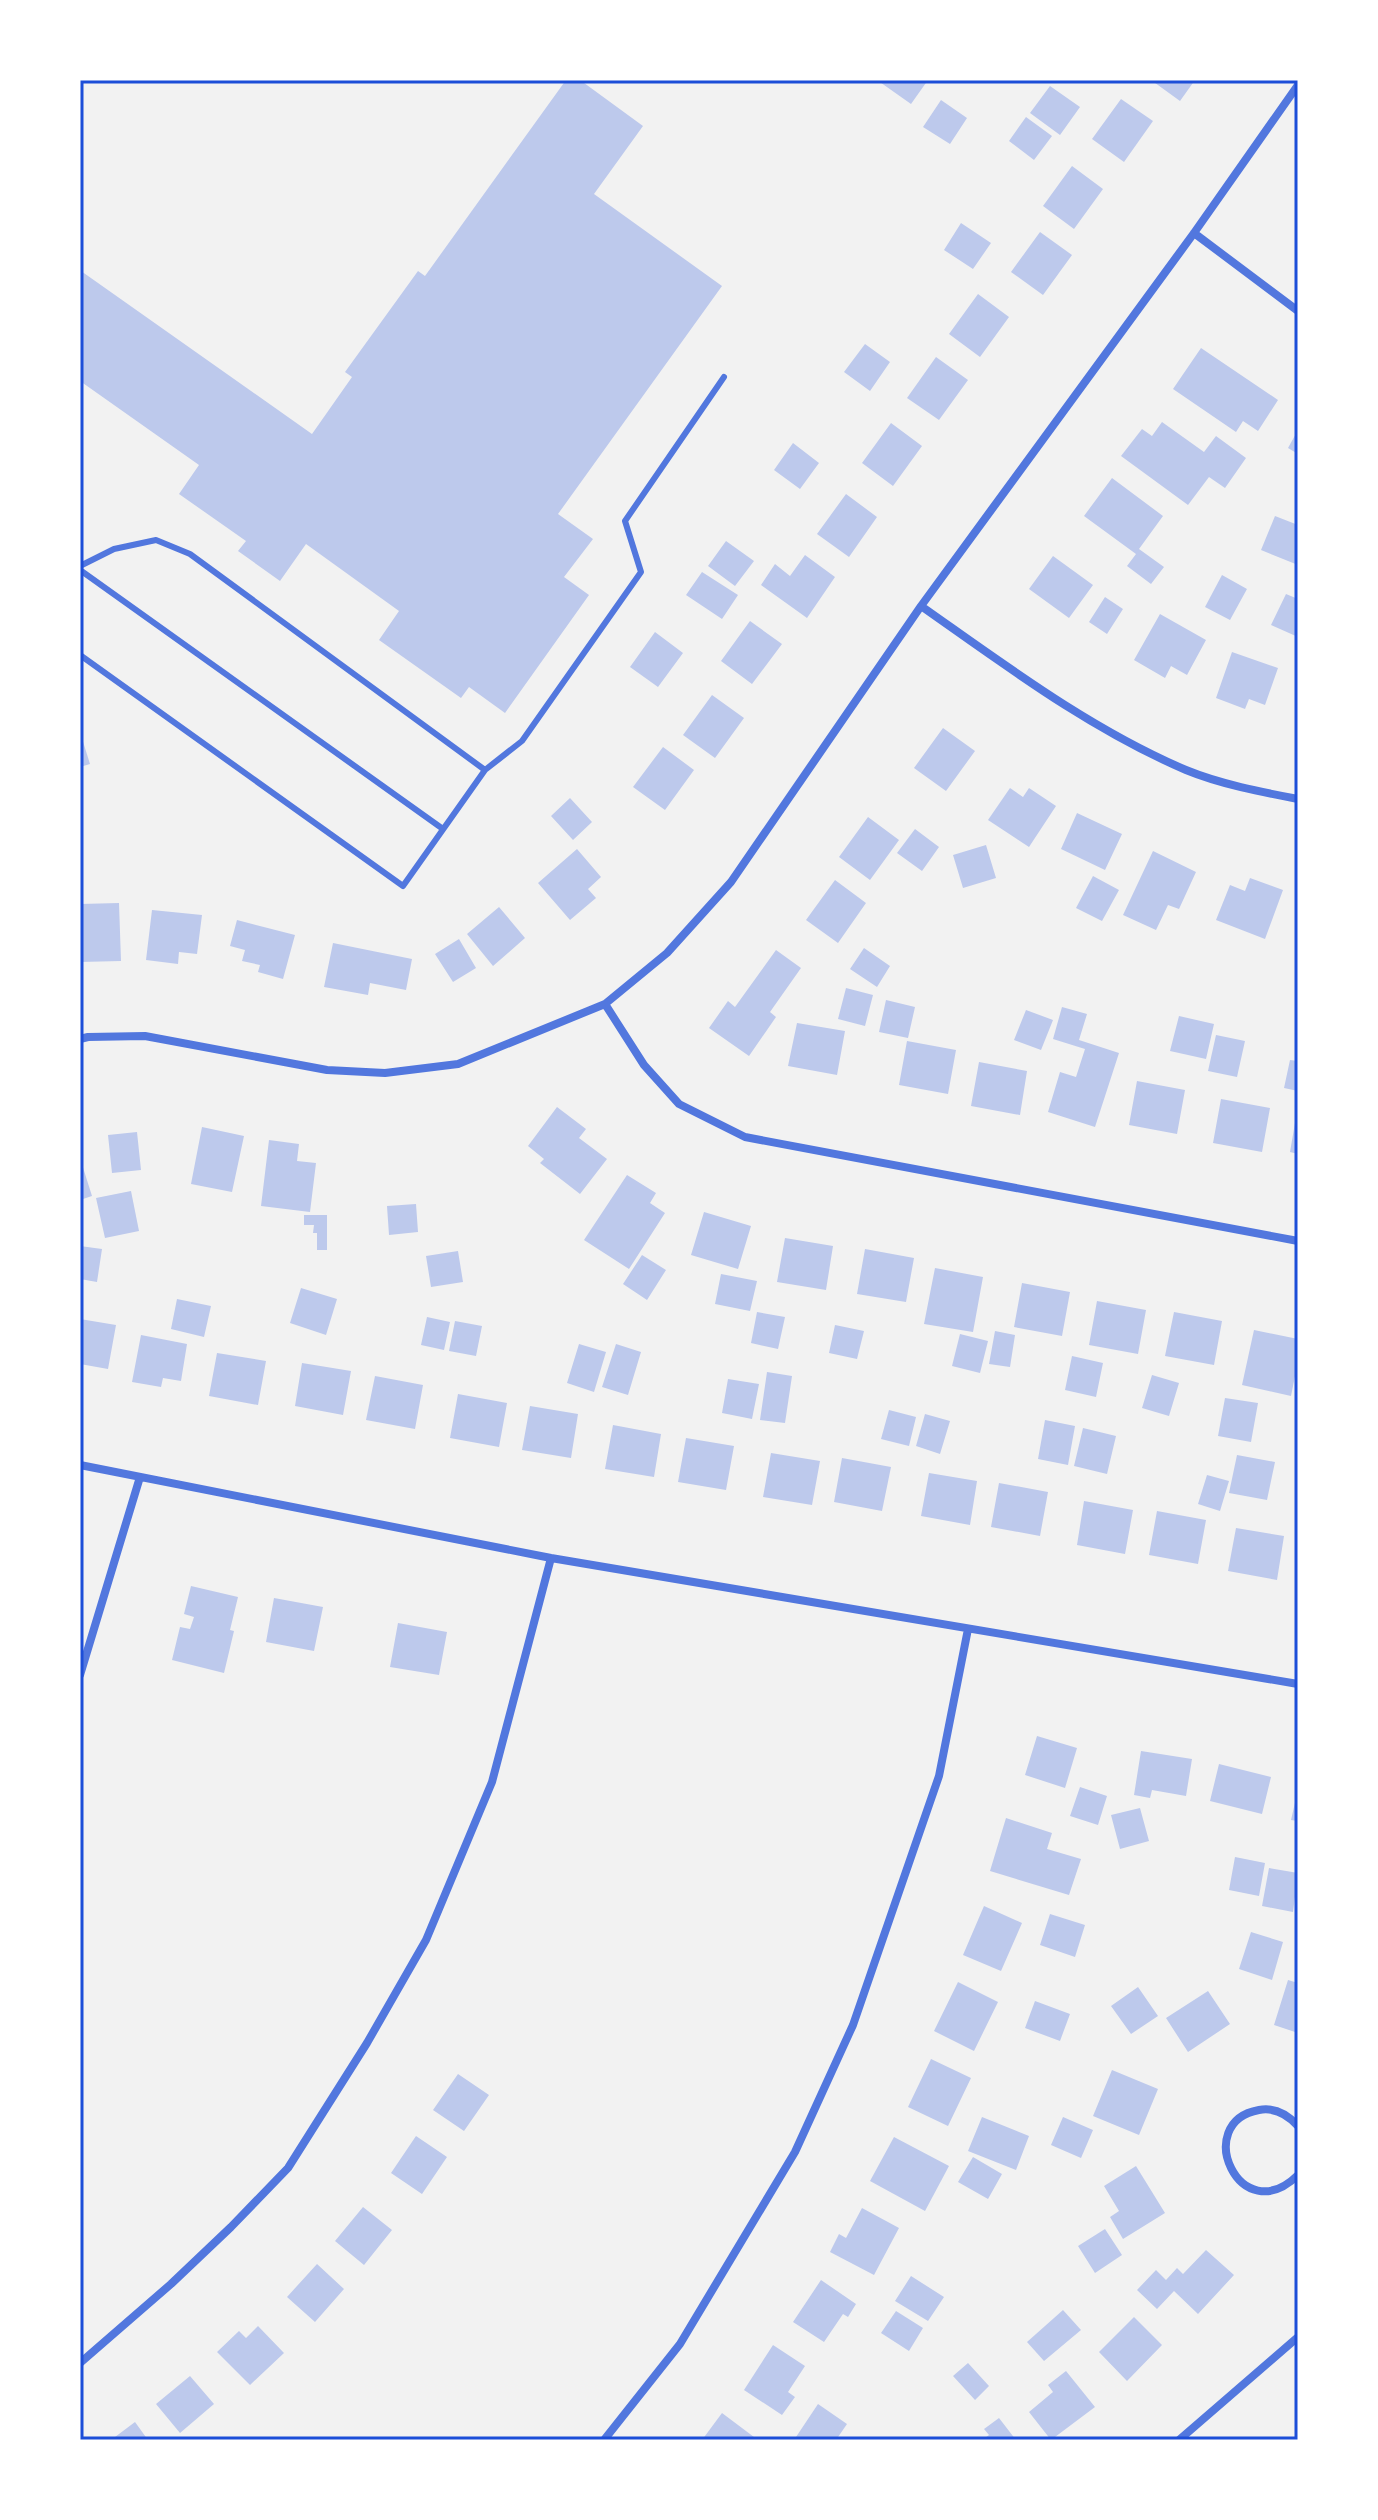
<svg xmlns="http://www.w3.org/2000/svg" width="1378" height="2520" font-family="'PT Sans',sans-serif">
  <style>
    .building { fill: #bdc9ec }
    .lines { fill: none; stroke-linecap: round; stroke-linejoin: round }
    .service { stroke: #5277de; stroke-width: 6 }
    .minor { stroke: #5277de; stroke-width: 8 }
    .neatline { fill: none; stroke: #1d4ed8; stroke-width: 3 }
  </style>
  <rect width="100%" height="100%" fill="#f2f2f2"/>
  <!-- building -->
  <path class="building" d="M566 80H580L643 126 594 194 722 286 558 514 593 539 564 577 589 595 505 713 469 687 461 698 379 640 399 611 306 544 280 581 238 551 246 541 179 494 199 465 80 381V274L81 271 312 434 352 377 345 372 418 271 425 276Z
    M877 80H928L911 104Z
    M1151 80H1195L1180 101Z
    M1050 86 1080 107 1060 135 1030 113Z
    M1121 99 1153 121 1124 162 1092 139Z
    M941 100 967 118 950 144 923 127Z
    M1026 117 1052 136 1034 160 1009 141Z
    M1072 166 1103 189 1074 229 1043 206Z
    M961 223 991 243 973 269 944 250Z
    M1040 232 1072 255 1043 295 1011 272Z
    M978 294 1009 317 980 357 949 334Z
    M865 344 890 362 870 391 844 372Z
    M1201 348 1278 400 1258 431 1243 421 1236 432 1173 389Z
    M936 357 968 380 939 420 907 398Z
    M1162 422 1204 452 1216 436 1246 458 1225 488 1209 477 1188 505 1121 456 1142 429 1152 436Z
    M891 423 922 446 893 486 862 463Z
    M1298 430V454L1288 448Z
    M793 443 819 463 800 489 774 470Z
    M1112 478 1163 516 1139 549 1164 567 1151 584 1127 566 1136 554 1084 516Z
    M846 494 877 517 849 557 817 534Z
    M1275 516 1298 525V565L1261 550Z
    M726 541 754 561 735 586 708 566Z
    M805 555 835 577 807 618 761 585 775 564 790 576Z
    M1053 556 1093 585 1069 618 1029 589Z
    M702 572 738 595 722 619 686 595Z
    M1222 575 1247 589 1230 620 1205 607Z
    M1286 594 1298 599V637L1271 625Z
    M1105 597 1123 609 1107 634 1089 622Z
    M1160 614 1206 640 1187 675 1171 666 1165 678 1134 660Z
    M750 621 782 644 752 684 721 661Z
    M655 632 683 653 658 687 630 667Z
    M1232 652 1278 668 1265 705 1249 699 1245 709 1216 698Z
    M712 695 744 718 715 758 683 735Z
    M943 728 975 751 946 791 914 768Z
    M80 732 90 764 80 767Z
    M663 747 694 770 665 810 633 787Z
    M1010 788 1023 797 1029 788 1056 806 1029 847 988 820Z
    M570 798 592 822 573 840 551 816Z
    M1077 813 1122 834 1105 870 1061 849Z
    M868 817 899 840 870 880 839 857Z
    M915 829 939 847 922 871 897 853Z
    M986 845 996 878 963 888 953 855Z
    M577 849 601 877 588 889 596 898 570 920 538 883Z
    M1153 851 1196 872 1179 909 1168 905 1156 930 1123 915Z
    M1093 876 1119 890 1102 921 1076 908Z
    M1250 878 1283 890 1265 939 1216 920 1230 885 1245 891Z
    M835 880 866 903 838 943 806 920Z
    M119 903 121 961 80 962V904Z
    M499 907 525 938 493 966 467 934Z
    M152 910 202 915 197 954 179 952 178 964 146 960Z
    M237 920 295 935 283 979 258 972 260 965 242 961 245 950 230 946Z
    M459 939 476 968 453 982 435 954Z
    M333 943 412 959 406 990 370 983 368 995 324 987Z
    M864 948 890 966 877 987 850 969Z
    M776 950 801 968 770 1012 776 1017 749 1056 709 1028 728 1001 735 1007Z
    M846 988 873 995 865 1026 838 1019Z
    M886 1000 915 1007 908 1038 879 1032Z
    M1062 1007 1087 1014 1079 1040 1119 1053 1095 1127 1048 1112 1060 1072 1076 1077 1085 1049 1053 1039Z
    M1026 1010 1053 1020 1041 1050 1014 1040Z
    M1179 1016 1214 1024 1206 1059 1170 1051Z
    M797 1023 845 1031 837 1075 788 1066Z
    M1216 1035 1245 1041 1237 1077 1208 1071Z
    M907 1041 956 1050 948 1094 899 1085Z
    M1290 1060 1298 1061V1091L1284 1088Z
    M979 1062 1027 1071 1020 1115 971 1106Z
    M1137 1081 1185 1090 1177 1134 1129 1125Z
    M1221 1099 1270 1108 1262 1152 1213 1143Z
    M557 1107 586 1129 579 1138 607 1159 580 1194 540 1163 544 1159 528 1146Z
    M1296 1117H1298V1154L1290 1152Z
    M202 1127 244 1136 232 1192 191 1184Z
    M137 1132 141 1170 112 1173 108 1135Z
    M269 1140 299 1144 297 1161 316 1163 310 1212 261 1206Z
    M80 1158 92 1196 80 1200Z
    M627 1175 656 1193 650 1203 665 1213 629 1269 584 1240Z
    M131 1191 139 1231 105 1238 96 1198Z
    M416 1204 418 1232 389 1235 387 1206Z
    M704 1212 751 1226 738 1269 691 1255Z
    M304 1215H327V1250H317V1233H313L314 1225H304Z
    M785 1238 833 1246 826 1290 777 1282Z
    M80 1246 102 1249 97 1282 80 1279Z
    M865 1249 914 1258 906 1302 857 1294Z
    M458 1251 463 1282 431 1287 426 1256Z
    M642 1255 666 1270 647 1300 623 1284Z
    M935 1268 983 1277 973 1332 924 1324Z
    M721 1274 757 1281 750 1311 715 1304Z
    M1022 1283 1070 1292 1062 1336 1014 1327Z
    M301 1288 337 1299 326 1335 290 1323Z
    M177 1299 211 1306 204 1337 171 1329Z
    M1097 1301 1146 1310 1138 1354 1089 1345Z
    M757 1312 785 1317 778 1349 751 1343Z
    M1174 1312 1222 1321 1214 1365 1165 1356Z
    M427 1317 450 1322 444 1350 421 1345Z
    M80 1319 116 1325 108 1369 80 1364Z
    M455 1321 482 1326 476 1356 449 1351Z
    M835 1325 864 1331 857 1359 829 1353Z
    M1254 1330 1298 1339V1361L1291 1396 1242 1385Z
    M995 1331 1015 1335 1010 1367 989 1364Z
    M960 1334 988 1341 980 1373 952 1366Z
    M141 1335 187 1344 181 1381 163 1378 161 1387 132 1382Z
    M579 1344 606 1352 594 1392 567 1383Z
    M616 1344 641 1352 628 1395 602 1387Z
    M217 1353 266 1361 258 1405 209 1396Z
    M1072 1356 1103 1363 1096 1397 1065 1390Z
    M302 1363 351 1371 343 1415 295 1406Z
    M767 1372 792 1376 785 1423 760 1420Z
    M1152 1375 1179 1383 1169 1416 1142 1408Z
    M375 1376 423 1385 415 1429 366 1420Z
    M728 1379 759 1384 752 1419 722 1413Z
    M458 1394 507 1403 499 1447 450 1438Z
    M1225 1398 1258 1403 1251 1442 1218 1436Z
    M530 1406 578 1414 571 1458 522 1450Z
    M889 1410 916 1417 909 1446 881 1439Z
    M925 1414 950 1421 940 1454 916 1446Z
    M1045 1420 1075 1426 1068 1465 1038 1459Z
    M613 1425 661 1434 654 1477 605 1469Z
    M1083 1428 1116 1436 1107 1474 1074 1466Z
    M686 1438 734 1446 726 1490 678 1482Z
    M771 1453 820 1461 812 1505 763 1497Z
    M1237 1455 1275 1462 1267 1500 1229 1493Z
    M842 1458 891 1467 882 1511 834 1502Z
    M929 1473 977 1481 970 1525 921 1516Z
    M1207 1475 1229 1481 1220 1511 1198 1504Z
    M999 1483 1048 1492 1040 1536 991 1527Z
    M1084 1501 1133 1510 1125 1554 1077 1545Z
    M1157 1511 1206 1520 1198 1564 1149 1555Z
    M1236 1528 1284 1536 1277 1580 1228 1571Z
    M191 1586 238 1597 230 1630 234 1631 224 1673 172 1660 180 1627 190 1629 194 1617 184 1614Z
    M274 1598 323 1607 314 1651 266 1642Z
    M398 1623 447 1632 439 1675 390 1667Z
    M1037 1736 1077 1748 1065 1788 1025 1775Z
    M1141 1751 1192 1759 1186 1796 1152 1790 1150 1798 1134 1795Z
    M1219 1764 1271 1777 1262 1814 1210 1801Z
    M1080 1787 1107 1796 1098 1825 1070 1816Z
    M1297 1794H1298V1821L1291 1820Z
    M1140 1808 1149 1841 1120 1849 1111 1815Z
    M1006 1818 1052 1833 1047 1849 1081 1859 1069 1895 990 1871Z
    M1235 1857 1265 1863 1259 1896 1229 1890Z
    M1269 1868 1298 1873 1293 1912 1262 1906Z
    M984 1906 1022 1923 1001 1971 963 1955Z
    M1050 1914 1085 1925 1075 1957 1040 1945Z
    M1251 1932 1283 1942 1272 1980 1239 1969Z
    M1288 1980 1298 1983V2033L1274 2025Z
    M958 1982 998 2002 974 2051 934 2031Z
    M1138 1987 1158 2016 1131 2034 1111 2006Z
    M1208 1991 1230 2024 1188 2052 1166 2018Z
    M1035 2001 1070 2014 1060 2041 1025 2028Z
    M931 2059 971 2078 948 2126 908 2107Z
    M1112 2070 1158 2089 1139 2135 1093 2116Z
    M458 2074 489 2095 464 2131 433 2110Z
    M982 2117 1029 2136 1016 2170 968 2151Z
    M1063 2117 1093 2130 1081 2158 1051 2145Z
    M416 2136 447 2157 422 2194 391 2173Z
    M894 2137 949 2166 925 2211 870 2181Z
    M973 2157 1002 2174 988 2199 958 2182Z
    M1136 2166 1165 2213 1123 2239 1110 2217 1119 2211 1104 2186Z
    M363 2207 392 2230 364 2265 335 2241Z
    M862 2208 899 2228 874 2275 830 2252 839 2234 846 2238Z
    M1105 2229 1122 2255 1095 2273 1078 2246Z
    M1206 2250 1234 2275 1198 2314 1174 2291 1157 2309 1137 2290 1156 2270 1166 2280 1177 2268 1183 2274Z
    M317 2264 344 2289 315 2322 287 2297Z
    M911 2276 944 2297 928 2321 895 2301Z
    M821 2280 856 2304 848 2317 843 2314 824 2342 793 2322Z
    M1063 2310 1081 2330 1044 2361 1027 2342Z
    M896 2311 923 2328 909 2351 881 2333Z
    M1134 2317 1162 2345 1127 2381 1099 2352Z
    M258 2326 284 2353 250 2385 217 2352 239 2331 246 2338Z
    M773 2345 805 2366 788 2392 795 2397 782 2415 744 2390Z
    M968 2363 989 2386 975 2400 953 2376Z
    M1066 2371 1095 2407 1051 2440 1029 2412 1053 2392 1048 2385Z
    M190 2376 214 2404 180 2433 156 2404Z
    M818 2404 847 2424 836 2440H794Z
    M722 2413 758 2440H702Z
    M999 2418 1016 2440H982L989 2435 984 2429Z
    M135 2422 148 2440H111Z"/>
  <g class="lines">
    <!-- service -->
    <path class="service" d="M80 566 114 549 156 540 190 554 485 770 403 886 80 655
      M80 570 443 829
      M485 770 522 741 641 572 625 521 724 377"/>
    <!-- minor -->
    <path class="minor" d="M1194 233 1298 311
      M921 606C1005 665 1090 729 1186 770 1220 784 1261 792 1298 799
      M605 1004 644 1065 679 1104 745 1137 1298 1241
      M80 1039 88 1037 145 1036 327 1070 385 1073 458 1064 605 1004 667 953 731 882 921 606 1194 233 1298 85
      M80 1465 551 1558 1298 1684
      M80 1675 140 1477
      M1298 2126C1288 2115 1275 2107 1259 2110 1191 2122 1240 2232 1298 2175
      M80 2363 171 2284 231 2227 288 2168 367 2043 426 1940 492 1782 551 1558
      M604 2440 680 2344 795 2152 853 2025 939 1776 968 1629
      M1179 2440 1298 2337"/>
  </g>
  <!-- border -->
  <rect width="1378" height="2520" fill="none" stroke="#ffffff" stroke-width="164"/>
  <rect x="82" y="82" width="1214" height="2356" class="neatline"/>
</svg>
